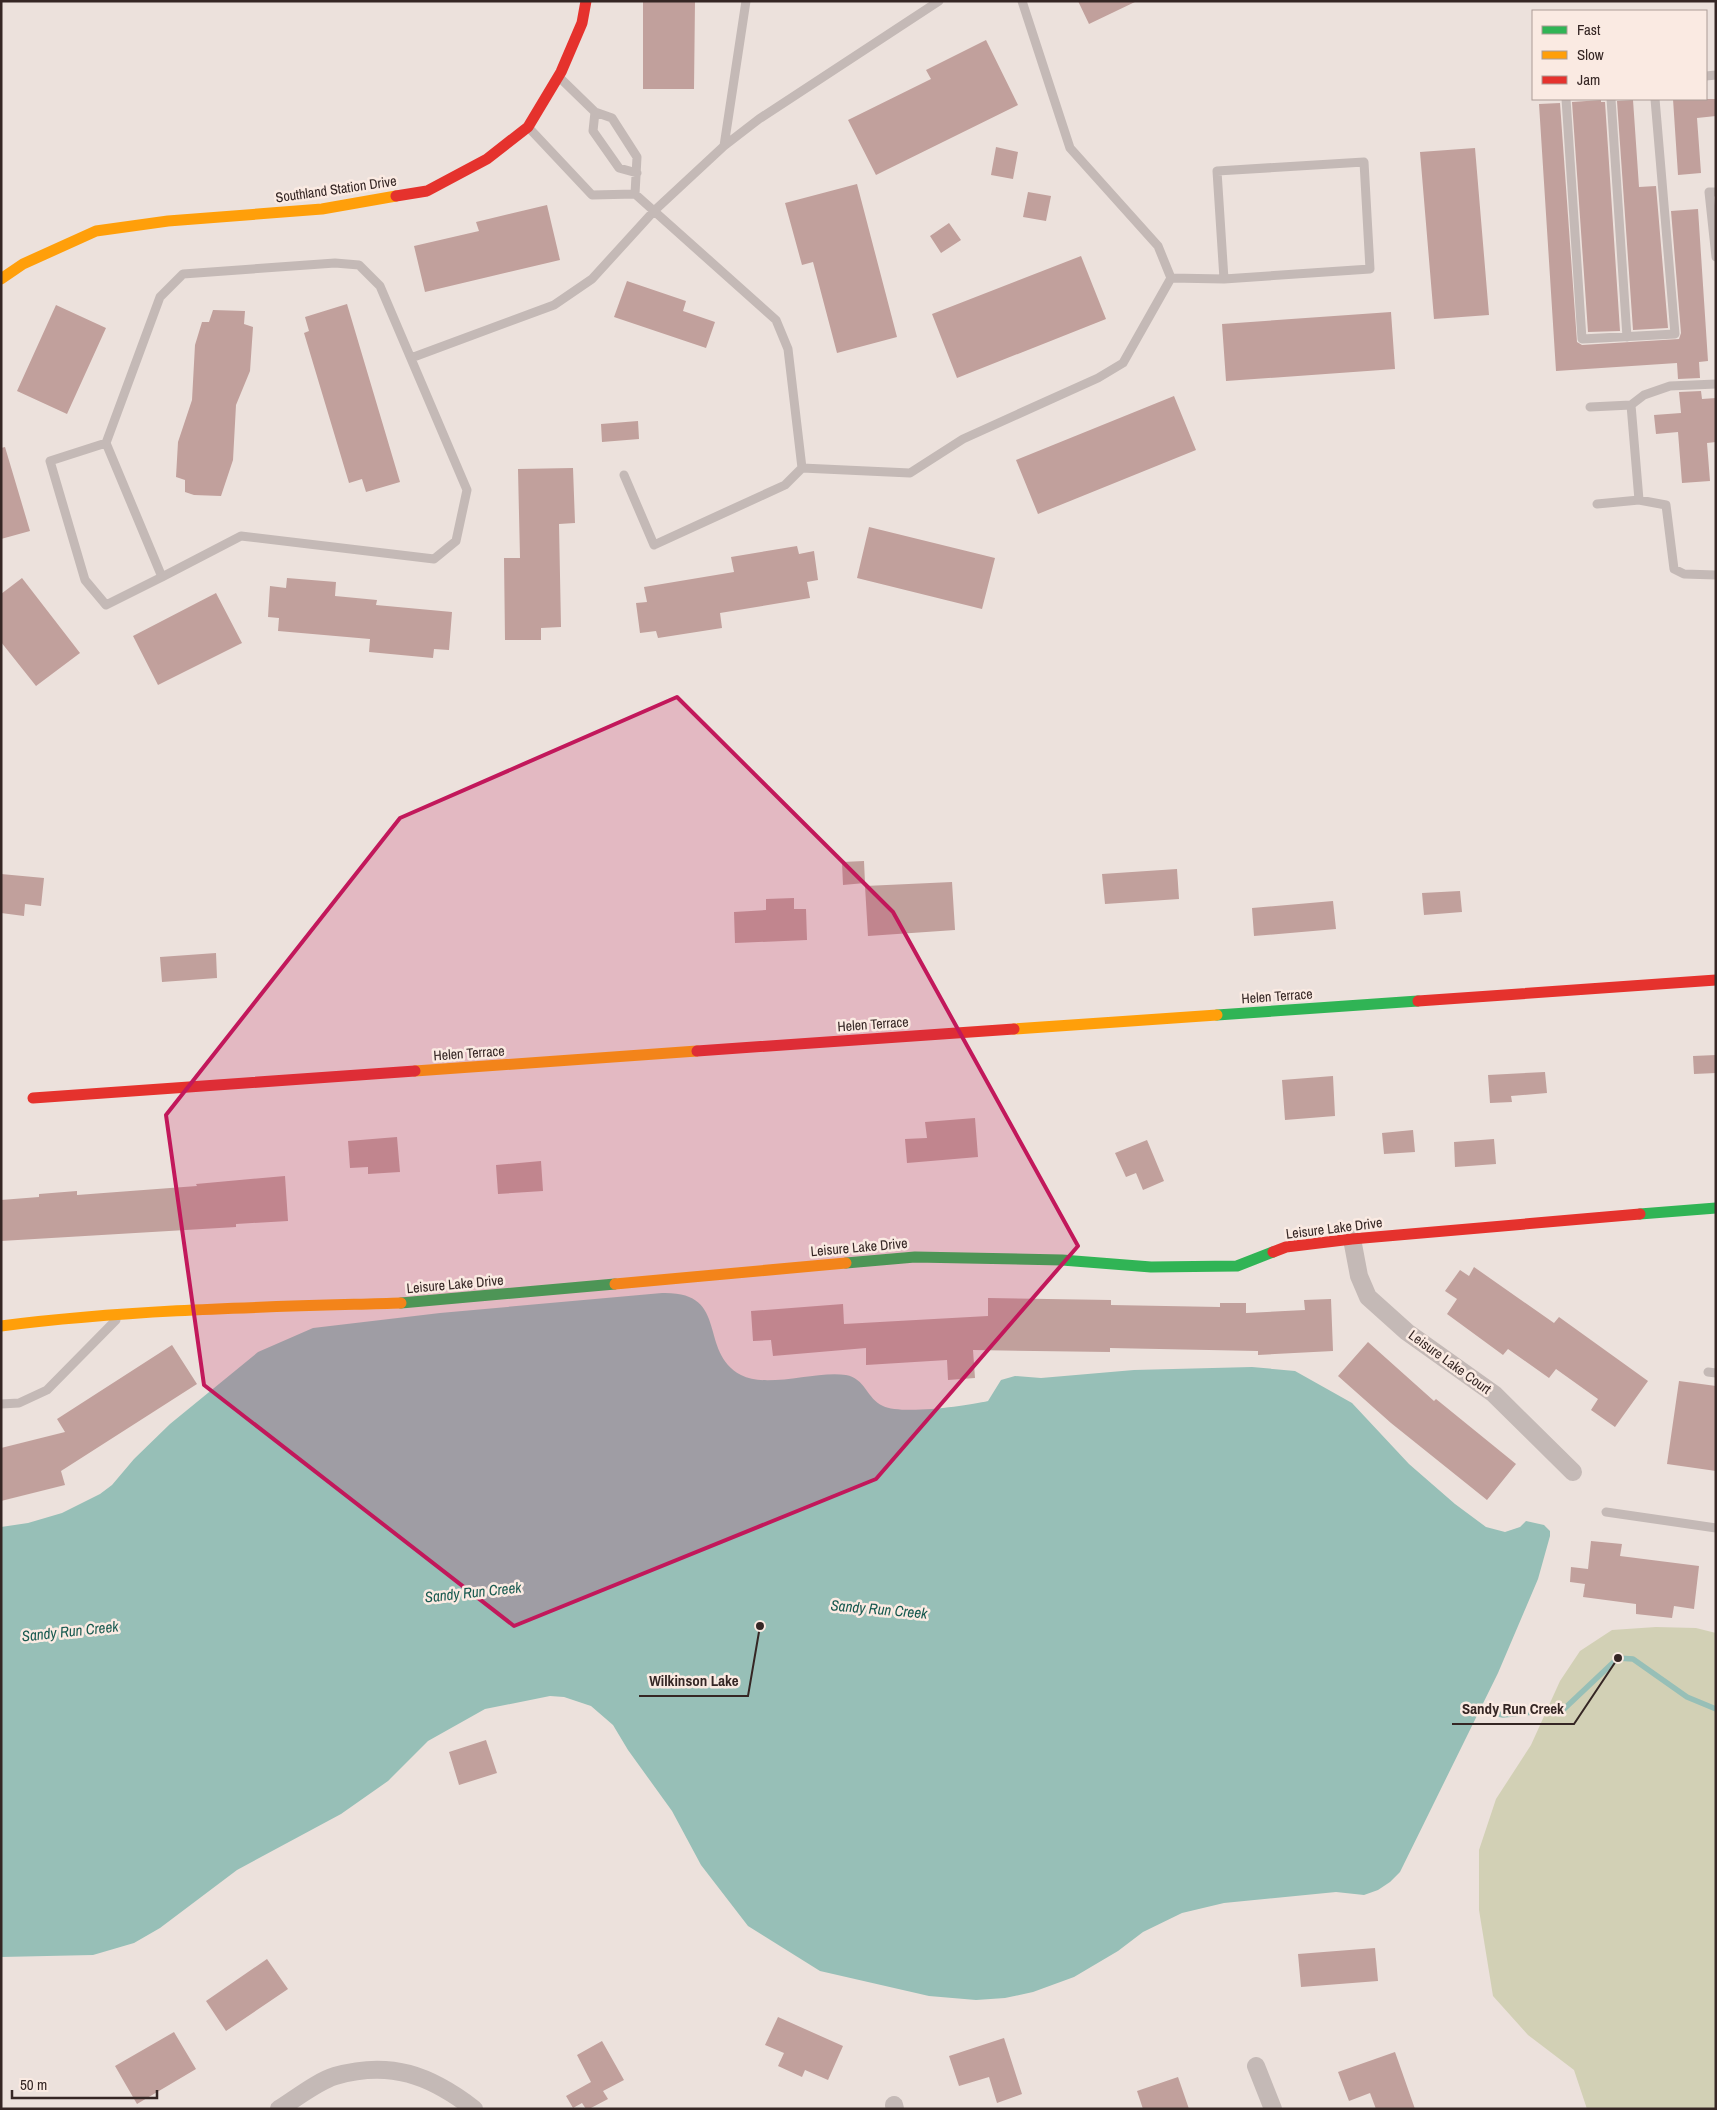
<svg xmlns="http://www.w3.org/2000/svg" width="1717" height="2110" font-family="'Archivo Narrow',sans-serif">
  <style>
    .green { fill: #d2d0b5 }
    .water { fill: #97bfb7 }
    .lines { fill: none; stroke-linecap: round; stroke-linejoin: round }
    .stream { stroke: #97bfb7; stroke-width: 5.5 }
    .building { fill: #c1a09c }
    .lane { stroke: #c4b9b6; stroke-width: 9 }
    .street { stroke: #c4b9b6; stroke-width: 18 }
    .fast { stroke: #30b455; stroke-width: 11 }
    .slow { stroke: #ff9f0a; stroke-width: 11 }
    .jam { stroke: #e5322d; stroke-width: 11 }
    .marked { fill: #c2185b; fill-opacity: 0.2; stroke: #c2185b; stroke-width: 4; stroke-linejoin: round }
    .labels { text-anchor: middle; dominant-baseline: central; stroke-width: 5; stroke-linejoin: round; paint-order: stroke }
    .street-label { font-size: 14px; fill: #352624; stroke: #faeae2 }
    .water-label { font-size: 15px; font-style: italic; fill: #17594f; stroke: #faeae2 }
    .leader { fill: none; stroke: #352624; stroke-width: 2 }
    .callout-dot { fill: #352624; stroke: #faeae2; stroke-width: 2 }
    .callout-label { font-size: 15px; text-anchor: middle; font-weight: bold; fill: #352624; stroke: #faeae2; stroke-width: 5; stroke-linejoin: round; paint-order: stroke }
  </style>
  <rect width="100%" height="100%" fill="#ece1dc"/>
  <!-- green -->
  <path class="green" d="M1656 1627 1696 1628 1716 1633V2109H1587L1574 2070 1528 2035 1493 1996 1479 1910V1850L1496 1799 1531 1745 1560 1681 1580 1651 1612 1630Z"/>
  <!-- water -->
  <path class="water" d="M662 1293C731 1291 697 1351 741 1375 767 1389 817 1370 846 1375 865 1378 867 1399 883 1406 901 1415 967 1406 988 1401L1001 1380 1015 1376 1041 1378 1134 1370 1252 1367 1295 1371 1352 1403 1409 1464 1455 1504 1486 1527 1505 1532 1520 1527 1526 1521 1544 1525 1550 1531V1536L1538 1579 1498 1673 1400 1872 1390 1882 1378 1890 1364 1895 1336 1892 1224 1903 1182 1913 1143 1932 1118 1951 1074 1977 1033 1992 1005 1998 976 2000 929 1996 820 1971 748 1926 701 1865 672 1811 628 1750 613 1725 591 1706 564 1697 550 1696 485 1709 428 1741 388 1781 341 1814 237 1870 160 1928 134 1943 93 1955 1 1957V1527L28 1523 62 1513 100 1494 112 1485 134 1459 170 1424 258 1352 313 1328 440 1313Z"/>
  <g class="lines">
    <!-- stream -->
    <path class="stream" d="M1474 1708 1503 1715 1564 1709 1618 1658 1633 1659 1687 1697 1716 1709"/>
  </g>
  <!-- building -->
  <path class="building" d="M643 1H695L694 89H643Z
    M1078 1H1137L1089 24Z
    M986 40 1018 105 876 175 848 120 931 79 926 70Z
    M1673 99H1716V116L1697 118 1701 173 1678 175Z
    M1601 100V102H1605L1620 331 1588 332 1572 102Z
    M1633 100 1639 187 1656 186 1668 328 1633 330 1617 101Z
    M1560 103 1577 342 1582 345 1679 339 1681 333 1671 211 1698 209 1708 361 1699 362 1700 378 1678 379 1677 363 1556 371 1539 104Z
    M996 147 1018 152 1013 179 991 175Z
    M1475 148 1489 315 1434 319 1420 152Z
    M857 184 897 337 837 353 813 262 802 265 785 203Z
    M1028 192 1051 196 1046 221 1023 217Z
    M547 205 560 260 425 292 414 246 479 231 476 222Z
    M949 223 961 240 941 253 930 236Z
    M1081 256 1106 319 957 378 932 314Z
    M627 281 686 301 683 311 715 322 706 348 614 317Z
    M347 304 400 482 366 492 362 479 349 483 304 333 309 331 305 317Z
    M56 305 106 328 67 414 17 391Z
    M213 310 245 311 244 324 253 327 250 371 236 405 233 460 221 496 194 495 185 492V480L176 477 178 442 192 400 195 345 202 322H209Z
    M1391 312 1395 369 1226 381 1222 324Z
    M1701 391 1702 399 1716 398V442L1707 443 1710 481 1682 483 1678 432 1656 434 1654 415 1681 413 1679 392Z
    M1174 396 1196 450 1038 514 1016 460Z
    M638 421 639 439 602 442 601 424Z
    M5 447 30 531 1 539V448Z
    M573 468 575 523 559 524 561 627 541 628V640H505L504 558H520L518 469Z
    M869 527 995 558 982 609 857 578Z
    M797 546 799 554 814 551 818 580 807 582 810 598 720 613 722 628 658 638 656 631 640 633 636 603 647 602 644 587 734 572 731 557Z
    M22 578 80 653 36 686 1 642V594Z
    M287 578 336 582 335 596 377 600 376 605 452 612 449 650 434 649 433 658 369 652 370 639 278 631 279 618 268 617 270 586 286 588Z
    M216 593 242 643 158 685 133 636Z
    M864 861 865 883 843 885 842 862Z
    M1177 869 1179 899 1105 904 1102 874Z
    M1 874 44 878 41 906 25 904 24 916 1 913Z
    M952 882 955 930 868 936 865 886Z
    M1460 891 1462 912 1424 915 1422 893Z
    M794 898V909H806L807 940 735 943 734 912 766 910V899Z
    M1333 901 1336 929 1254 936 1252 908Z
    M216 953 217 978 162 982 160 957Z
    M1716 1055V1073L1694 1074 1693 1056Z
    M1545 1072 1547 1093 1511 1096 1512 1102 1490 1103 1488 1075Z
    M1333 1076 1335 1116 1285 1120 1282 1080Z
    M975 1118 978 1157 907 1163 905 1139 927 1138 925 1122Z
    M1413 1130 1415 1152 1384 1154 1382 1133Z
    M397 1137 400 1172 368 1174V1167L350 1168 348 1141Z
    M1494 1139 1496 1164 1455 1167 1454 1142Z
    M1147 1140 1164 1181 1143 1190 1136 1173 1126 1177 1115 1153Z
    M541 1161 543 1191 498 1194 496 1165Z
    M285 1176 288 1221 236 1224V1227L1 1241V1200L39 1197V1194L77 1191V1195L197 1186 196 1184Z
    M1474 1267 1554 1323 1559 1317 1648 1381 1615 1427 1591 1410 1598 1399 1556 1369 1549 1378 1508 1349 1503 1355 1447 1314 1457 1299 1445 1291 1460 1270 1469 1276Z
    M988 1298 1111 1300V1305L1220 1307V1303H1246V1313L1305 1310 1304 1300 1331 1299 1333 1351 1258 1355V1351L1110 1348V1352L973 1350 975 1378 948 1380 947 1360 866 1365V1348L773 1356 771 1340 753 1341 751 1311 843 1304 844 1324 988 1316Z
    M1368 1342 1434 1401 1436 1399 1516 1464 1487 1500 1391 1423 1338 1376Z
    M172 1345 197 1384 61 1471 65 1485 1 1501V1448L65 1432 57 1419Z
    M1679 1381 1716 1386V1471L1667 1464Z
    M1591 1541 1622 1544 1620 1556 1699 1566 1694 1609 1674 1606 1672 1618 1636 1614V1604L1583 1597 1585 1584 1570 1582 1571 1567 1588 1569Z
    M486 1740 497 1773 459 1785 449 1752Z
    M1375 1948 1378 1981 1301 1987 1298 1954Z
    M267 1959 288 1989 226 2031 206 2001Z
    M778 2017 843 2046 828 2080 805 2070 802 2077 778 2066 784 2053 765 2045Z
    M174 2032 196 2069 137 2104 115 2066Z
    M1004 2038 1022 2094 997 2103 989 2077 959 2086 949 2056Z
    M602 2041 624 2080 603 2091 608 2099 589 2109H586L582 2103 573 2108 566 2096 591 2082 577 2055Z
    M1395 2052 1415 2109H1376L1370 2093 1349 2101 1338 2072Z
    M1178 2077 1189 2109H1143L1137 2091Z"/>
  <g class="lines">
    <!-- lane -->
    <path class="lane" d="M1706 76 1716 75
      M559 77 595 112 593 131 619 168 637 173
      M1566 99 1582 339 1675 334 1655 99
      M1611 99 1627 337
      M595 112 612 118 637 157 635 194
      M529 128 592 195 635 194 776 320 788 349 802 468 910 473 963 439 1098 378 1123 363 1171 278 1158 246 1070 148 1022 1
      M724 146 759 119 939 1
      M1364 162 1370 269 1224 279 1217 171Z
      M1716 192H1709L1716 257
      M335 263 359 265 380 286 467 490 456 541 434 559 241 536 162 577 106 443 160 297 183 274Z
      M1171 278 1224 279
      M411 358 554 305 592 279 654 211 724 146 746 1
      M1631 405 1639 500
      M1590 407 1631 405 1644 395 1670 386 1716 384
      M106 443 50 461 85 580 106 605 162 577
      M624 475 654 545 785 485 802 468
      M1597 504 1639 500 1666 505 1674 569 1684 574 1716 575
      M1708 1372 1716 1373
      M1 1404 19 1403 47 1390 116 1320
      M1606 1512 1716 1528"/>
    <!-- street -->
    <path class="street" d="M1352 1239 1359 1276 1368 1297 1407 1332 1494 1394 1573 1472
      M1256 2066 1273 2109
      M894 2105 895 2109
      M279 2109C295 2099 318 2081 335 2076 390 2060 430 2075 474 2109"/>
    <!-- fast -->
    <path class="fast" d="M1217 1015 1418 1001
      M1640 1214 1716 1208
      M846 1263 915 1257 1062 1260 1151 1267 1237 1266 1273 1252
      M401 1303 615 1284"/>
    <!-- slow -->
    <path class="slow" d="M1 279 23 264 96 231 168 221 322 209 396 196
      M1014 1029 1217 1015
      M415 1071 697 1051
      M615 1284 846 1263
      M1 1326C133 1309 267 1307 401 1303"/>
    <!-- jam -->
    <path class="jam" d="M396 196 427 191 487 159 528 127 561 72 582 23 586 1
      M1418 1001 1716 980
      M697 1051 1014 1029
      M33 1098 415 1071
      M1273 1252 1286 1247 1352 1239 1640 1214"/>
  </g>
  <!-- marked area -->
  <path class="marked" d="M677 697 893 912 1078 1246 876 1479 514 1626 204 1385 166 1115 400 818Z"/>
  <g class="labels">
    <!-- street labels -->
    <g class="street-label">
      <text transform="translate(336 189) rotate(-8)">Southland Station Drive</text>
      <text transform="translate(1277 996) rotate(-4)">Helen Terrace</text>
      <text transform="translate(873 1024) rotate(-4)">Helen Terrace</text>
      <text transform="translate(469 1053) rotate(-4)">Helen Terrace</text>
      <text transform="translate(1334 1228) rotate(-7)">Leisure Lake Drive</text>
      <text transform="translate(859 1247) rotate(-5)">Leisure Lake Drive</text>
      <text transform="translate(455 1284) rotate(-5)">Leisure Lake Drive</text>
      <text transform="translate(1450 1362) rotate(36)">Leisure Lake Court</text>
    </g>
    <!-- water labels -->
    <g class="water-label">
      <text transform="translate(473 1592) rotate(-6)">Sandy Run Creek</text>
      <text transform="translate(879 1609) rotate(5)">Sandy Run Creek</text>
      <text transform="translate(70 1631) rotate(-6)">Sandy Run Creek</text>
    </g>
  </g>
  <!-- callouts -->
  <path class="leader" d="M760 1626L748 1696H639M1618 1658L1574 1724H1452"/>
  <g class="callout-dot">
    <circle cx="760" cy="1626" r="5"/>
    <circle cx="1618" cy="1658" r="5"/>
  </g>
  <g class="callout-label">
    <text x="694" y="1686">Wilkinson Lake</text>
    <text x="1513" y="1714">Sandy Run Creek</text>
  </g>
  <!-- border -->
  <rect width="1717" height="2110" fill="none" stroke="#352624" stroke-width="5"/>
  <!-- legend -->
  <rect x="1532" y="10" width="175" height="90" fill="#faeae2" stroke="#ab9c96"/>
  <rect x="1542" y="26" width="25" height="8" fill="#30b455" stroke="#ab9c96"/>
  <text x="1577" y="35" font-size="15" fill="#352624">Fast</text>
  <rect x="1542" y="51" width="25" height="8" fill="#ff9f0a" stroke="#ab9c96"/>
  <text x="1577" y="60" font-size="15" fill="#352624">Slow</text>
  <rect x="1542" y="76" width="25" height="8" fill="#e5322d" stroke="#ab9c96"/>
  <text x="1577" y="85" font-size="15" fill="#352624">Jam</text>
  <!-- scale -->
  <path d="M12 2090v8h145v-8" fill="none" stroke="#352624" stroke-width="2.5"/>
  <text x="20" y="2090" font-size="15" fill="#352624" stroke="#faeae2" stroke-width="4" paint-order="stroke">50 m</text>
</svg>
